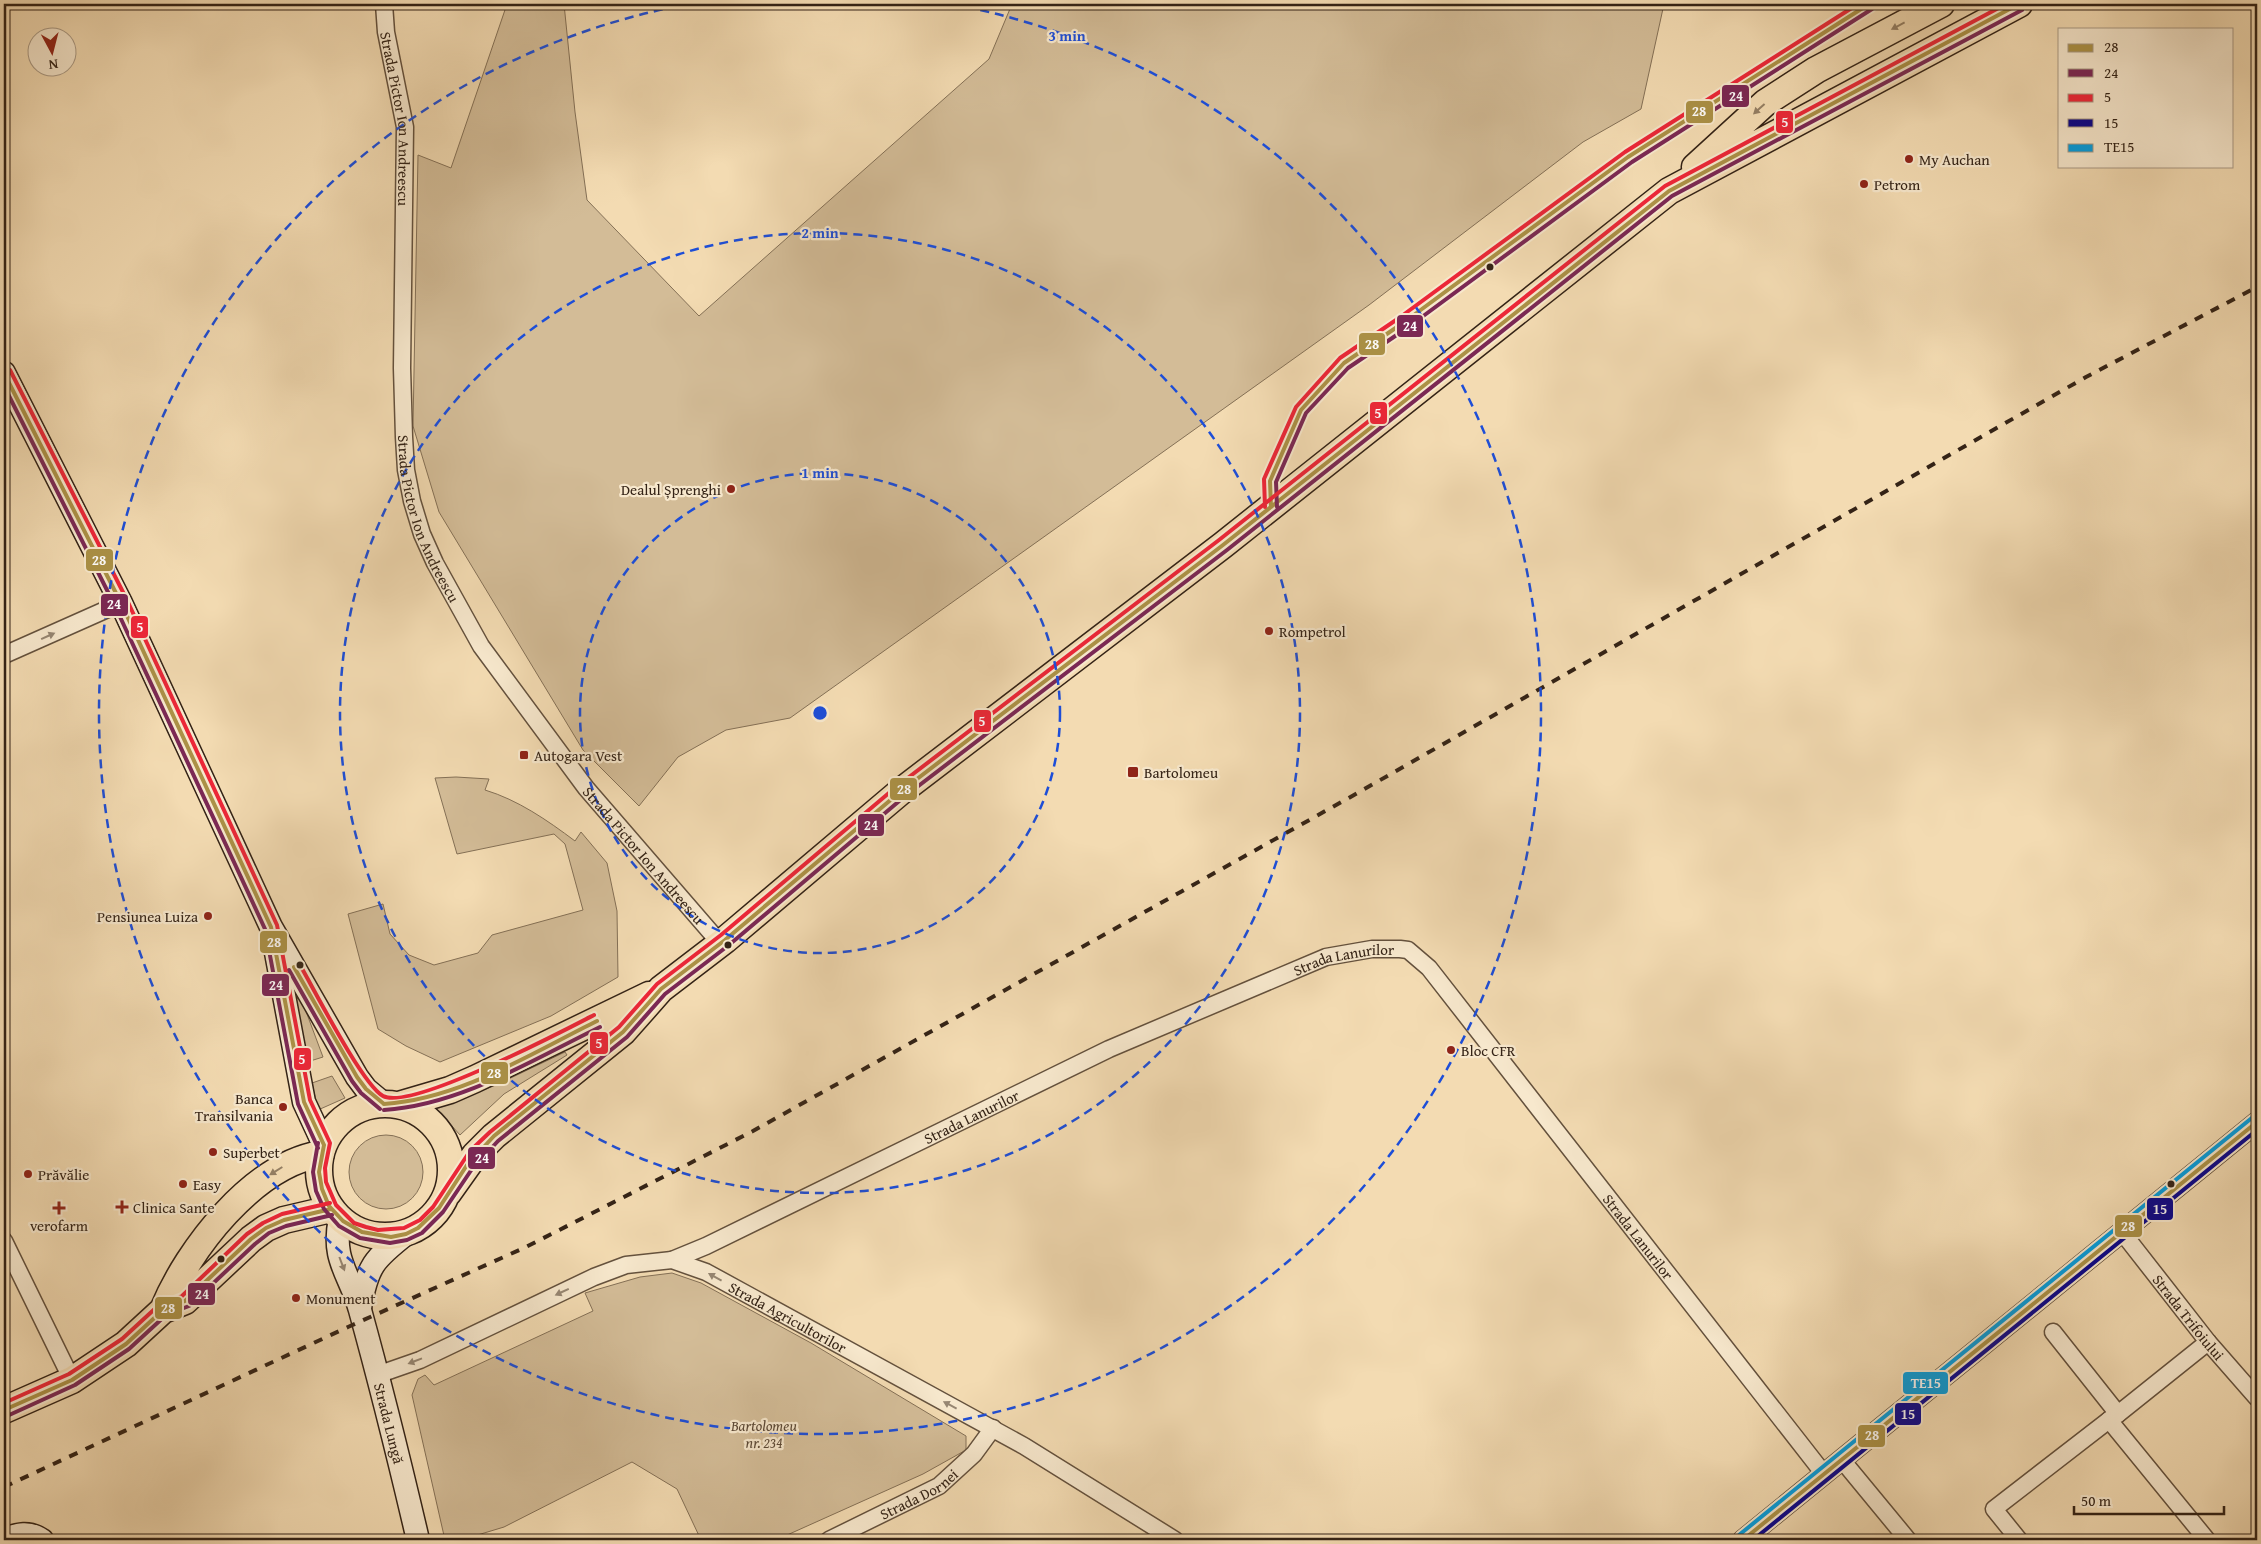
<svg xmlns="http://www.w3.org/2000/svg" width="2261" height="1544" font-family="'Gentium Book Plus',serif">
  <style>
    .green { fill: #d3bc97; stroke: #847056 }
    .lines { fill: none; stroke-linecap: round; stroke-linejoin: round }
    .minor-casing { stroke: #64513d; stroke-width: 19 }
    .tertiary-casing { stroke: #64513d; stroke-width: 22 }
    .secondary-casing { stroke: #342316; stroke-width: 25 }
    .primary-casing { stroke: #342316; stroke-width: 29 }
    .minor { stroke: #f7e8cd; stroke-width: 16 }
    .tertiary { stroke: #f7e8cd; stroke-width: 20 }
    .secondary { stroke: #f7e8cd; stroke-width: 22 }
    .primary { stroke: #f3dbb2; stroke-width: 26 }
    .rail { stroke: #342316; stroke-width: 4; stroke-dasharray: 9 9; stroke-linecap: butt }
    .bus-1-casing { stroke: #f7e8cd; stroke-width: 8 }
    .bus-2-casing { stroke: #f7e8cd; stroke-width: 8 }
    .bus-3-casing { stroke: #f7e8cd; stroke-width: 8 }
    .bus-4-casing { stroke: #f7e8cd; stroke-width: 8 }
    .bus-5-casing { stroke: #f7e8cd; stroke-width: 8 }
    .bus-1 { stroke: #ab9146; stroke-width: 4 }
    .bus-2 { stroke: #7b2854; stroke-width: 4 }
    .bus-3 { stroke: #ec2738; stroke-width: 4 }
    .bus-4 { stroke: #06048c; stroke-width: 4 }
    .bus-5 { stroke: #039dde; stroke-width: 4 }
    .oneway { fill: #947f64 }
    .oneway2 { fill: #968672 }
    .ring { fill: none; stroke: #1d4ed8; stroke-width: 2.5; stroke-dasharray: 9 6 }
    .poi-dot { fill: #8f2418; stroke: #f7e8cd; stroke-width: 2 }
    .bus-dot { fill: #342316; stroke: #f7e8cd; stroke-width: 2 }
    .labels { text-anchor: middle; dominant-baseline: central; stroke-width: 4.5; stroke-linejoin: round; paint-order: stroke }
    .street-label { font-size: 15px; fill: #342316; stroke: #f7e8cd }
    .poi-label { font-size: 15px; fill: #342316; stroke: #f7e8cd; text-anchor: start }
    .park-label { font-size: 15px; font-style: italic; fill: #5c4936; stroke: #f7e8cd }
    .centre { fill: #1d4ed8; stroke: #f7e8cd; stroke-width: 2.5 }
    .ring-label { font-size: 15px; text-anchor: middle; font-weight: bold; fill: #1d4ed8; stroke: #f7e8cd; stroke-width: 4.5; stroke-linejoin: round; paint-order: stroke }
    .line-badge { stroke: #f7e8cd; stroke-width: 2 }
    .badge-label { font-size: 14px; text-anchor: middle; font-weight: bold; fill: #fff }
  </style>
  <rect width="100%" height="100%" fill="#f3dbb2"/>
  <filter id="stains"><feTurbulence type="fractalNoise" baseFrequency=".004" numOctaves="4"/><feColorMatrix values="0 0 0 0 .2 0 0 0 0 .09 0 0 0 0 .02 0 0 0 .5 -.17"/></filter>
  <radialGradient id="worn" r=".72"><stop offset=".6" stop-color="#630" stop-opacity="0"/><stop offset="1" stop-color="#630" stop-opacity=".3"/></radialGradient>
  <!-- green -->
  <path class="green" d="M507 4H564L575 112 587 200 699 316 989 59 1012 4H1664L1641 109 1583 142 1369 305 790 718 726 730 678 757 639 806 583 750 439 512 413 426 418 155 451 168Z
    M456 777 489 779 485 790C518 800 547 820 575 841L581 832 607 863 617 911 618 977 551 1016 440 1062 406 1046 378 1029 348 914 383 904 390 934 409 955 434 965 478 953 492 935 583 910 565 844 554 834 457 854 435 778Z
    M301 998 323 1057 307 1062 293 999Z
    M565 1052 567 1055 504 1094 460 1135 436 1108 496 1085Z
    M332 1076 345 1098 318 1110 312 1083Z
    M349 1172a37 37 0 1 1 74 0a37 37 0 1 1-74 0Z
    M672 1273 701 1283 811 1343 966 1436V1450L923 1474 776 1540H701L677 1489 632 1462 504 1527 461 1540H445L412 1395 418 1379 425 1375 434 1385 593 1311 585 1293 640 1277Z"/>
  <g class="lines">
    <defs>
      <g id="minor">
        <path id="s1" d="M384 4 386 32 405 127 402 368 404 437 406 470 412 501 422 534 435 563 481 646 586 788 720 943"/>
        <path d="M4 655 121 603"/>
        <path id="s2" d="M2122 1232 2208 1342 2257 1398"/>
        <path d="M4 1241 72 1380"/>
        <path id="s3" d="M672 1260 706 1246 1109 1049 1326 957 1372 949H1400L1408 950 1429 968 1824 1474"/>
        <path d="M2053 1332 2118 1414 2208 1342"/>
        <path id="s4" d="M377 1375 420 1360 594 1277 626 1265 672 1260 706 1272 1024 1446 1175 1540"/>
        <path d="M2118 1414 2109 1420 2207 1540"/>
        <path d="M1842 1460 1908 1540"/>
        <path id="s5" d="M829 1540 939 1486 974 1454 993 1428"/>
        <path d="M2019 1540 1994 1509 2109 1420"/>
      </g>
      <path id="tertiary" d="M1743 1540 2257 1122"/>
      <g id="secondary">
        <path d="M4 373 121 603 271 927 357 1077 366 1089 384 1104"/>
        <path d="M274 942 304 1102 324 1145"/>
        <path id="s6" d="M340 1219C331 1260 350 1274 360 1310 381 1386 400 1463 418 1540"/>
        <path d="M360 1308C367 1266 374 1259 406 1234"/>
        <path d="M4 1539C18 1534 29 1531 42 1540"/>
      </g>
      <path id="primary" d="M1695 167 1765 103 1816 70 1941 4
        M319 1170a66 66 0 1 1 132 0a66 66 0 1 1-132 0Z
        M399 1105 450 1090 475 1079 649 995
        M448 1193 475 1155 494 1136 623 1032 661 989 725 940 900 792 1223 545 1669 191 2019 4
        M163 1310C188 1249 253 1165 321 1154
        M4 1410 72 1380 126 1344 163 1310 185 1301 251 1239 266 1228 284 1220 331 1209"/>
    </defs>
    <!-- minor casing -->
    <use href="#minor" class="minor-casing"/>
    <!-- tertiary casing -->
    <use href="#tertiary" class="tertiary-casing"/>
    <!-- secondary casing -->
    <use href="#secondary" class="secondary-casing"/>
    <!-- primary casing -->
    <use href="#primary" class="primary-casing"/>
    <!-- minor -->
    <use href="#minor" class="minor"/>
    <!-- tertiary -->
    <use href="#tertiary" class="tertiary"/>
    <!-- secondary -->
    <use href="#secondary" class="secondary"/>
    <!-- primary -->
    <use href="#primary" class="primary"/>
    <!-- rail -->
    <path class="rail" d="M4 1487 348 1327 526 1247 753 1131 1354 795 2086 377 2257 287"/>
    <defs>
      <path id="bus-1" d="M4 373 121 603 271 927 304 1102 324 1145
        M1271 507 1270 481 1301 410 1344 363 1403 323 1628 157 1869 4
        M294 967 357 1077 366 1089 384 1104
        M384 1104C460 1099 530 1054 597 1021
        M324 1145 319 1172 322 1189 329 1206 343 1221 362 1232 391 1237 406 1234 418 1228 439 1208 467 1165 494 1136 623 1032 661 989 725 940 900 792 1223 545 1669 191 2019 4
        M4 1410 72 1380 126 1344 163 1310 185 1301 251 1239 266 1228 284 1220 331 1209
        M1743 1540 2257 1122"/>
      <path id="bus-2" d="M4 386 115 606 265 929 298 1104 318 1148
        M1277 507 1276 482 1306 413 1348 368 1407 328 1632 162 1872 9
        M289 970 352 1081 361 1093 380 1109
        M384 1110C461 1105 532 1060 600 1027
        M318 1143 313 1172 316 1191 324 1209 339 1226 360 1238 390 1243 407 1240 422 1233 443 1212 472 1169 498 1141 627 1037 665 994 729 945 904 797 1227 550 1672 196 2022 10
        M7 1416 75 1385 129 1349 166 1315 189 1306 255 1244 269 1233 286 1226 332 1215"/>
      <path id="bus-3" d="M10 370 127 600 277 925 310 1100 330 1143 325 1168 326 1182 336 1205 354 1223 366 1227 378 1230 404 1228 420 1220 433 1207 470 1151 490 1132 619 1027 657 984 721 935 896 787 1219 540 1665 186 2006 4
        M1265 507 1264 479 1296 407 1340 358 1399 318 1625 152 1858 4
        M300 965C315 991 362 1084 383 1096 410 1111 563 1031 594 1015
        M4 1403 69 1374 122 1339 159 1305 182 1296 247 1234 263 1223 282 1214 330 1203"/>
      <path id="bus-4" d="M1753 1540 2257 1130"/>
      <path id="bus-5" d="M1739 1535 2253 1117"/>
    </defs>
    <!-- bus-1 casing -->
    <use href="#bus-1" class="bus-1-casing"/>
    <!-- bus-2 casing -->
    <use href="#bus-2" class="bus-2-casing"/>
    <!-- bus-3 casing -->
    <use href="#bus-3" class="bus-3-casing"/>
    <!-- bus-4 casing -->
    <use href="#bus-4" class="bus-4-casing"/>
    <!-- bus-5 casing -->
    <use href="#bus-5" class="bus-5-casing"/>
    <!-- bus-1 -->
    <use href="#bus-1" class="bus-1"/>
    <!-- bus-2 -->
    <use href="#bus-2" class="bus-2"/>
    <!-- bus-3 -->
    <use href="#bus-3" class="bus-3"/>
    <!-- bus-4 -->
    <use href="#bus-4" class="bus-4"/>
    <!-- bus-5 -->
    <use href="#bus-5" class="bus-5"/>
  </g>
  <!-- one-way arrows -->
  <defs><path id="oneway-solid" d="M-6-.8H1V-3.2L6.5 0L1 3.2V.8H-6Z" transform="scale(1.25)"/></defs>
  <g class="oneway">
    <use href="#oneway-solid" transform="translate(1898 26) rotate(152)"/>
    <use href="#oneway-solid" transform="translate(1759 109) rotate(138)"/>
    <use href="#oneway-solid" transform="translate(276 1171) rotate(148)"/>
  </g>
  <g class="oneway2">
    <use href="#oneway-solid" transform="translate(48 636) rotate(-24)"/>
    <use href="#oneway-solid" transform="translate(342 1264) rotate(69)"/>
    <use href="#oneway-solid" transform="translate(715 1277) rotate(-151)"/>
    <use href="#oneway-solid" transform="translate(562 1292) rotate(155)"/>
    <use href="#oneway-solid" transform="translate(415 1361) rotate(159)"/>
    <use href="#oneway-solid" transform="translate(950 1405) rotate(-152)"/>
  </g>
  <!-- distance rings -->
  <g class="ring">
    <circle cx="820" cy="713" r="240"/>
    <circle cx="820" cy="713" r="480"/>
    <path d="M951 4A721 721 0 1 1 689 4"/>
  </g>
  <!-- markers -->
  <g class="poi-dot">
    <circle cx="1909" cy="159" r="5"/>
    <circle cx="1864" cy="184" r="5"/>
    <circle cx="731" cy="489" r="5"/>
    <circle cx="1269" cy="631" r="5"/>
    <rect x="519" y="750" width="10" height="10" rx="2.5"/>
    <rect x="1127" y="766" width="12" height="12" rx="2.5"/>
    <circle cx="208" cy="916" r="5"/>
    <circle cx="1451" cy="1050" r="5"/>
    <circle cx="283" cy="1107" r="5"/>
    <circle cx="213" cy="1152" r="5"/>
    <circle cx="28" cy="1174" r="5"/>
    <circle cx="183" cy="1184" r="5"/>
    <path d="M119.5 1199.5h5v5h5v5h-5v5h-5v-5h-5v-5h5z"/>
    <path d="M56.5 1200.5h5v5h5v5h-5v5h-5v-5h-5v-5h5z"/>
    <circle cx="296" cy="1298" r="5"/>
  </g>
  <g class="bus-dot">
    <circle cx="1490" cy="267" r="4.5"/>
    <circle cx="728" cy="945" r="4.5"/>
    <circle cx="300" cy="965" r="4.5"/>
    <circle cx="2171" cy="1184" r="4.5"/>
    <circle cx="221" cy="1259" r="4.5"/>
  </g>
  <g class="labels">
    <!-- street labels -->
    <g class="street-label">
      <text stroke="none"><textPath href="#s1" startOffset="116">Strada Pictor Ion Andreescu</textPath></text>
      <text stroke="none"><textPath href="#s1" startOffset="521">Strada Pictor Ion Andreescu</textPath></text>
      <text stroke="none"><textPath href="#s1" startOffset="926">Strada Pictor Ion Andreescu</textPath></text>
      <text stroke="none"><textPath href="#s3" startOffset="738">Strada Lanurilor</textPath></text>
      <text stroke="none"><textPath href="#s3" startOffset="332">Strada Lanurilor</textPath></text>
      <text stroke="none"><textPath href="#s3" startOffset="1172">Strada Lanurilor</textPath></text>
      <text stroke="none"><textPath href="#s4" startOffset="448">Strada Agricultorilor</textPath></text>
      <text stroke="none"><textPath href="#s2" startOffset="108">Strada Trifoiului</textPath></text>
      <text stroke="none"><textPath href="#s6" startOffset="212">Strada Lungă</textPath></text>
      <text stroke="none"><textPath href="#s5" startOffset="101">Strada Dornei</textPath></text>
    </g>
    <!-- poi labels -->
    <g class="poi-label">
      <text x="1919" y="159">My Auchan</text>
      <text x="1874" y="184">Petrom</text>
      <text x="721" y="489" text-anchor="end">Dealul Șprenghi</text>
      <text x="1279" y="631">Rompetrol</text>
      <text x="534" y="755">Autogara Vest</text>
      <text x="1144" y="772">Bartolomeu</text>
      <text x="198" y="916" text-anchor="end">Pensiunea Luiza</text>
      <text x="1461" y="1050">Bloc CFR</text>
      <text x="273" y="1098" text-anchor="end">Banca<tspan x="273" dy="17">Transilvania</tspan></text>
      <text x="223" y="1152">Superbet</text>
      <text x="38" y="1174">Prăvălie</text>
      <text x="193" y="1184">Easy</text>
      <text x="133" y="1207">Clinica Sante</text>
      <text x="59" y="1225" text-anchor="middle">verofarm</text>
      <text x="306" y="1298">Monument</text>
    </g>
    <!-- park labels -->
    <g class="park-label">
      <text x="764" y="1425">Bartolomeu<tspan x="764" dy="17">nr. 234</tspan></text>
    </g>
  </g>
  <circle cx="820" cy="713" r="8" class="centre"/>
  <g class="ring-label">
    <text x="1067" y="41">3 min</text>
    <text x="820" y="238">2 min</text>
    <text x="820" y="478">1 min</text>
  </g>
  <g class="line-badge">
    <rect x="1721" y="84" width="29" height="24" rx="5" fill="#7b2854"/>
    <rect x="1685" y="100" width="29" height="24" rx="5" fill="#ab9146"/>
    <rect x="1775" y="110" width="19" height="24" rx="5" fill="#ec2738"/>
    <rect x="1396" y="314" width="28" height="24" rx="5" fill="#7b2854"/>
    <rect x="1358" y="332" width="28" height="24" rx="5" fill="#ab9146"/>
    <rect x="1369" y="401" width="19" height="24" rx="5" fill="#ec2738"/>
    <rect x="85" y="548" width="29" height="24" rx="5" fill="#ab9146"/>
    <rect x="100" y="593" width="29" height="24" rx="5" fill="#7b2854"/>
    <rect x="130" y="615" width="19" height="24" rx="5" fill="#ec2738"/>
    <rect x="973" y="709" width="19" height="24" rx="5" fill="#ec2738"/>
    <rect x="889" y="777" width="29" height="24" rx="5" fill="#ab9146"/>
    <rect x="857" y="813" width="28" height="24" rx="5" fill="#7b2854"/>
    <rect x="259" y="930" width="29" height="24" rx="5" fill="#ab9146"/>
    <rect x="261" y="973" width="29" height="24" rx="5" fill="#7b2854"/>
    <rect x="589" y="1031" width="20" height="24" rx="5" fill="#ec2738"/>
    <rect x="293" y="1047" width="19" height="24" rx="5" fill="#ec2738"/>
    <rect x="480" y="1061" width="29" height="24" rx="5" fill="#ab9146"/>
    <rect x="467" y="1146" width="29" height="24" rx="5" fill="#7b2854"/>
    <rect x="2146" y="1197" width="28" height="24" rx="5" fill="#06048c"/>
    <rect x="2114" y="1214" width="29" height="24" rx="5" fill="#ab9146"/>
    <rect x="187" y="1282" width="29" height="24" rx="5" fill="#7b2854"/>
    <rect x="154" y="1296" width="29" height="24" rx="5" fill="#ab9146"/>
    <rect x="1902" y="1371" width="47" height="24" rx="5" fill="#039dde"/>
    <rect x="1894" y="1402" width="28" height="24" rx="5" fill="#06048c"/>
    <rect x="1857" y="1424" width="29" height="24" rx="5" fill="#ab9146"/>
  </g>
  <g class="badge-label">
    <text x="1736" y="101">24</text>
    <text x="1699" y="116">28</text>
    <text x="1785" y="127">5</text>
    <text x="1410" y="331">24</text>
    <text x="1372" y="349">28</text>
    <text x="1378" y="418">5</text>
    <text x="99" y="565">28</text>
    <text x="114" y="609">24</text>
    <text x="140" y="632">5</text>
    <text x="982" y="726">5</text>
    <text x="904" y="794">28</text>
    <text x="871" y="830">24</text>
    <text x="274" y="947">28</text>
    <text x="276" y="990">24</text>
    <text x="599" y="1048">5</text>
    <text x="302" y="1064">5</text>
    <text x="494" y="1078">28</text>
    <text x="482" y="1163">24</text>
    <text x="2160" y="1214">15</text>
    <text x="2128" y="1231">28</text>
    <text x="202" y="1299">24</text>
    <text x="168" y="1313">28</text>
    <text x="1926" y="1388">TE15</text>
    <text x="1908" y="1419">15</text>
    <text x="1872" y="1440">28</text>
  </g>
  <!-- margin -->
  <rect width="2261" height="1544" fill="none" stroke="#f3dbb2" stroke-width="20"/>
  <rect x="5" y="5" width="2251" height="1534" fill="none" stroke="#342316" stroke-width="2.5"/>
  <rect x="10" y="10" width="2241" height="1524" fill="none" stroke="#342316"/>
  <!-- legend -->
  <rect x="2058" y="28" width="175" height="140" fill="#f7e8cd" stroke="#a99984"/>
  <rect x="2068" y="44" width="25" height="8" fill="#ab9146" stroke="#a99984"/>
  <text x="2104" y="52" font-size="15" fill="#342316">28</text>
  <rect x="2068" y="69" width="25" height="8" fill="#7b2854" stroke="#a99984"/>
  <text x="2104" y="78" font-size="15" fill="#342316">24</text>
  <rect x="2068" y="94" width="25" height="8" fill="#ec2738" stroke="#a99984"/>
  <text x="2104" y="102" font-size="15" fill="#342316">5</text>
  <rect x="2068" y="119" width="25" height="8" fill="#06048c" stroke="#a99984"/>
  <text x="2104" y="128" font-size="15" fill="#342316">15</text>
  <rect x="2068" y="144" width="25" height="8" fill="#039dde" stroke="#a99984"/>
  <text x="2104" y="152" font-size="15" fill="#342316">TE15</text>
  <!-- north arrow -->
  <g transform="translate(52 52) rotate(173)"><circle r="24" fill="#f7e8cd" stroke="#a99984"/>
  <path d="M0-4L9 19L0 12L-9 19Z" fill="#8f2418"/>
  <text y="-8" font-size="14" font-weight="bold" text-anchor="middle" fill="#342316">N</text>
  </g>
  <!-- scale -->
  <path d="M2074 1506v8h150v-8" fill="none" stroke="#342316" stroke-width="2.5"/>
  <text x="2081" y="1506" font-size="15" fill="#342316" stroke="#f7e8cd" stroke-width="4" paint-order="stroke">50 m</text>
  <rect width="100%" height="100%" filter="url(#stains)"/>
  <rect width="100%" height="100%" fill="url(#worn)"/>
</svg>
